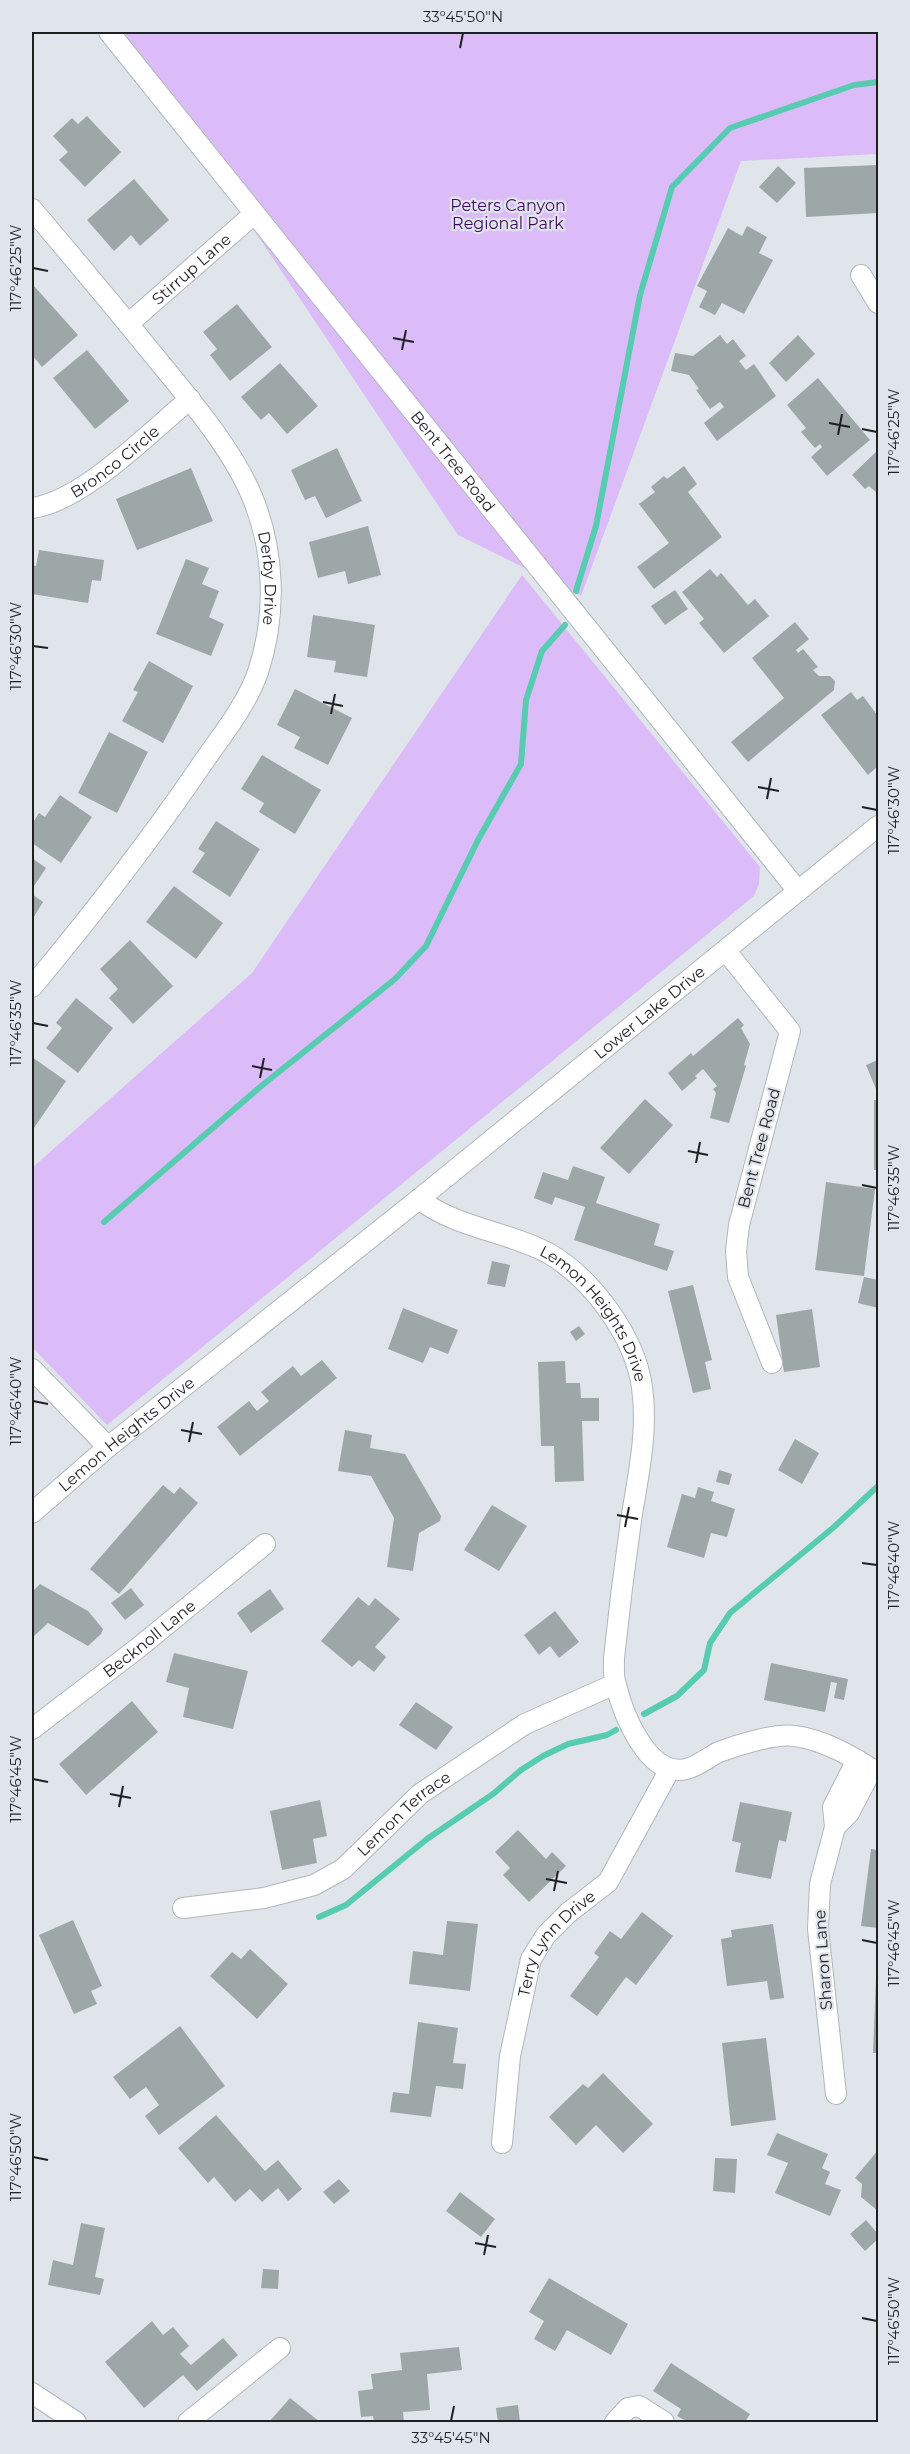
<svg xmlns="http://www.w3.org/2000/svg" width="910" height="2454" font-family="Montserrat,sans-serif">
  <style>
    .green { fill: #dbbcf9 }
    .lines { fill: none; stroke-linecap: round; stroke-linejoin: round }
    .stream { stroke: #58ccb0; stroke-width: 6 }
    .building { fill: #9ea7a8 }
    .minor-casing { stroke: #b0b6bb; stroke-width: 22 }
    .minor { stroke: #fff; stroke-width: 20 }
    .ticks { fill: none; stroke: #1e2022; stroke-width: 2 }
    .labels { text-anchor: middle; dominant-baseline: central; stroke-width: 4.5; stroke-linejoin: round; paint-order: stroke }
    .park-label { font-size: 16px; fill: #410863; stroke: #dfe5ea }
    .street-label { font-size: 16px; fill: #1e2022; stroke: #dfe5ea }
    .neatline { fill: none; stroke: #1e2022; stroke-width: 2 }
    .ticks-label { font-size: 15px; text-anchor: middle; fill: #1e2022 }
  </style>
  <rect width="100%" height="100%" fill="#dfe5ea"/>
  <!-- green -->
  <path class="green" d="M124 32H878V154L741 161 581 596 458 535 189 133Z
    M522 575 760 867 759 884 754 896 107 1425 32 1347V1168L252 973Z"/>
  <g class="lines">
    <!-- stream -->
    <path class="stream" d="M576 591 596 526 640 295 672 187 730 128 854 85 878 82
      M104 1222 260 1087 395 979 426 946 478 840 521 764 526 700 542 651 565 625
      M644 1714 677 1696 704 1670 710 1643 730 1613 834 1527 878 1486
      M319 1917 346 1905 427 1839 493 1794 521 1770 543 1756 568 1744 607 1735 616 1730"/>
  </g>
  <!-- building -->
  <path class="building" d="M87 116 121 152 85 187 59 160 68 152 53 136 72 118 78 124Z
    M878 165V213L806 217 804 168Z
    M778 166 796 183 777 203 759 187Z
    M134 179 169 220 140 246 131 235 114 251 87 220Z
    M747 226 767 237 759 253 773 260 744 314 722 303 715 315 699 307 707 291 697 286 728 228 742 236Z
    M34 286 78 335 42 367 32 355V287Z
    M237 304 272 347 230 381 210 355 217 349 203 332Z
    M720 335 727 344 733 339 746 356 739 361 746 370 754 364 776 396 717 441 704 423 724 407 720 402 710 409 696 390 699 389 689 375 671 371 675 353 693 356Z
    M798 335 815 354 786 382 769 363Z
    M87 350 129 401 95 429 53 378Z
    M280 363 318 406 287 434 269 413 261 420 241 397Z
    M818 378 870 440 827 476 811 457 822 447 820 444 815 448 801 432 806 428 787 405Z
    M337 448 362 501 326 518 315 496 305 500 291 470Z
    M878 450V494L869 486 865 489 852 475Z
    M684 466 697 484 688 492 722 537 654 589 637 567 669 543 639 504 655 492 651 487 664 476 667 479Z
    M191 468 213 521 137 550 116 499Z
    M368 526 381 575 348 584 345 571 318 578 309 542Z
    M39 550 104 560 101 581 92 580 88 603 32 594V565L36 566Z
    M186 559 209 568 202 584 219 591 209 617 224 624 211 656 156 634Z
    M710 569 717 577 721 573 748 605 755 599 769 616 724 653 699 623 704 619 682 592Z
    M675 590 688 609 665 625 651 606Z
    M313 615 375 625 367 677 334 672 336 661 307 657Z
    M795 622 809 639 796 650 798 653 803 649 818 667 813 670 819 676H830L835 681 834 690 748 762 731 742 784 698 752 658Z
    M149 661 193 686 163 743 122 721 138 692 133 690Z
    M295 689 352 718 328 765 294 748 300 737 277 725Z
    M851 692 857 700 863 696 878 716V766L868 775 821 715Z
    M109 732 148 752 117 813 78 793Z
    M262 755 321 790 295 834 259 812 264 803 241 789Z
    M60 795 92 817 61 863 32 843V824L39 813 45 817Z
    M216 821 260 849 230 897 192 872 205 853 198 849Z
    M32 858 46 868 32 889Z
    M174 886 223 923 196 959 146 922Z
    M32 894 43 902 32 920Z
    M130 940 173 986 133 1024 109 998 118 989 100 969Z
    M76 998 113 1028 78 1073 46 1048 62 1028 56 1023Z
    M738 1018 744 1025 741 1028 750 1044 744 1065 746 1066 729 1123 710 1118 716 1093 713 1089 717 1086 703 1069 695 1076 697 1078 682 1091 668 1073 691 1053 693 1056 699 1051Z
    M32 1057 66 1081 32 1131Z
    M878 1060V1170H874V1100H876V1089L866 1065Z
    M645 1099 673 1125 629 1174 600 1148Z
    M573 1166 605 1177 596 1203 660 1224 654 1245 674 1251 667 1271 574 1240 585 1207 555 1197 552 1205 534 1198 543 1172 568 1180Z
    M826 1182 875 1189 864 1276 815 1270Z
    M492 1261 510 1265 505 1287 487 1284Z
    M864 1277 878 1280V1308L858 1303Z
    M693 1285 712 1360 705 1362 711 1389 693 1393 668 1291Z
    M403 1308 458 1330 448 1354 430 1347 423 1363 388 1349Z
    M812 1309 820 1367 784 1372 776 1315Z
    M579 1326 585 1334 576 1341 570 1332Z
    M322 1360 337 1378 240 1456 217 1427 249 1401 257 1411 269 1401 261 1392 293 1366 301 1376Z
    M565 1361 566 1383H580L581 1398H599V1421H582L584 1481 555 1482 554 1446H541L538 1362Z
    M345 1430 372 1435 370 1448 405 1454 441 1516 440 1521 419 1533 413 1571 387 1567 394 1518 371 1476 338 1471Z
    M795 1439 819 1453 802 1484 778 1470Z
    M719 1470 732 1474 729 1485 716 1482Z
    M163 1485 174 1494 180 1487 198 1503 119 1594 90 1569Z
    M698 1487 714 1492 711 1501 735 1509 727 1537 711 1533 704 1558 667 1547 682 1494 695 1498Z
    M492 1505 527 1526 499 1571 464 1550Z
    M40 1584 88 1611 103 1629 101 1634 88 1646 48 1623 32 1638V1592Z
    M131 1588 144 1605 125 1620 111 1603Z
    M270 1589 284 1609 251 1633 237 1613Z
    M358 1597 369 1606 375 1598 400 1619 375 1647 386 1657 374 1672 359 1660 352 1667 321 1641Z
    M555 1611 579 1642 559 1658 550 1646 539 1655 524 1635Z
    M174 1653 248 1671 233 1729 183 1717 189 1688 166 1682Z
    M771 1663 848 1679 844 1700 834 1698 837 1683 831 1682 825 1712 764 1700Z
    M132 1701 158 1732 86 1795 59 1764Z
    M416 1702 453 1727 436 1750 399 1725Z
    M320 1800 327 1836 313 1839 317 1863 282 1870 270 1811Z
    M740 1802 792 1812 786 1842 779 1840 771 1879 735 1872 741 1843 732 1841Z
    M518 1830 546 1859 552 1852 566 1866 529 1902 503 1875 510 1868 495 1852Z
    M871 1849 878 1850V1928L861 1926Z
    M642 1912 673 1936 636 1985 626 1977 597 2016 570 1996 599 1957 594 1953 610 1931 621 1939Z
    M73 1920 102 1986 91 1991 97 2004 74 2014 39 1935Z
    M447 1921 478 1924 470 1991 409 1984 413 1951 443 1955Z
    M773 1924 784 1998 770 2000 767 1981 727 1986 721 1939 732 1937 731 1930Z
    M250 1949 288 1984 257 2019 210 1976 232 1952 241 1959Z
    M876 1977H878V2053H873Z
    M418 2022 458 2028 453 2063 466 2064 463 2089 436 2086 431 2117 390 2112 393 2092 409 2094Z
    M180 2026 225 2086 159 2135 145 2116 159 2105 146 2087 130 2099 113 2077Z
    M766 2038 776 2120 731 2126 722 2043Z
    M603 2073 653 2124 623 2153 596 2125 576 2145 549 2117 583 2084 588 2088Z
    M216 2115 265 2171 278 2160 302 2189 288 2201 278 2188 262 2202 250 2189 235 2202 214 2177 208 2183 178 2148Z
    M777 2133 828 2154 822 2168 830 2172 825 2184 841 2190 830 2216 775 2193 788 2163 767 2155Z
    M878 2150V2211L861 2197 862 2184 855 2178Z
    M715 2158 737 2159 735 2193 713 2191Z
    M339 2179 350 2191 334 2204 323 2192Z
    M460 2192 495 2219 481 2237 446 2211Z
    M866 2220 878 2234V2239L865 2251 850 2234Z
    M81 2223 105 2228 95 2277 104 2279 100 2295 48 2285 53 2260 73 2265Z
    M263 2269 279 2270 278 2289 261 2288Z
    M549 2278 628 2324 611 2355 567 2330 555 2351 534 2339 544 2321 529 2312Z
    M152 2321 163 2335 173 2327 189 2346 180 2354 191 2365 223 2338 238 2355 197 2391 183 2375 144 2408 105 2362Z
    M459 2347 462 2370 427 2374 430 2410 403 2412 404 2422H374L373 2416 361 2417 358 2391 373 2389 371 2374 402 2370 400 2353Z
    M671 2363 750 2414 745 2422H688L677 2416 681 2409 653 2391Z
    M290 2398 320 2422H269Z
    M518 2405 520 2422H498L496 2408Z"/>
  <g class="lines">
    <defs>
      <g id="minor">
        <path id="s1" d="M109 32 798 891"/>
        <path id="s2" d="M32 209C75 260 118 311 160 363 192 402 231 448 251 494 275 550 277 614 258 672 246 706 222 735 202 764 149 842 92 915 32 987"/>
        <path d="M861 275 878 303"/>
        <path id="s3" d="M128 324 254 214"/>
        <path id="s4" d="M32 508C83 501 149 433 190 399"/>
        <path d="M726 951 790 1031 739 1225 736 1251 738 1277 772 1363"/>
        <path id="s5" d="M419 1199C456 1228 507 1231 548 1253 592 1278 635 1337 642 1387 648 1429 639 1472 632 1514 625 1562 619 1610 614 1658 614 1667 613 1677 616 1685 623 1714 648 1778 686 1769 699 1766 708 1757 719 1752 737 1745 776 1733 795 1736 825 1740 853 1757 878 1773"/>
        <path d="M32 1369 108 1447"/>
        <path id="s6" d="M32 1513 108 1447 419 1199 878 826"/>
        <path id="s7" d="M32 1729 138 1648 265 1544"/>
        <path d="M835 1827 849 1813 872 1769"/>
        <path id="s8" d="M183 1908 264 1898 314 1885 343 1869 420 1794 525 1724 615 1684"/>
        <path d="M836 2094 818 1929 820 1884 835 1827 833 1807 857 1760"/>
        <path id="s9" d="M502 2143 510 2056 531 1959 546 1935 568 1913 608 1882 670 1769"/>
        <path d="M32 2393 76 2422"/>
        <path d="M188 2422 280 2348"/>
        <path d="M615 2422 628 2408 639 2406 664 2422"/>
      </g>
    </defs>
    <!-- minor casing -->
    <use href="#minor" class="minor-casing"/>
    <!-- minor -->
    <use href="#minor" class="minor"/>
  </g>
  <!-- ticks -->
  <path class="ticks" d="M460 48 463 33M33 268 48 271M393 338 414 342M402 350 406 330M829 423 850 427M862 429 877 432M838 435 842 414M33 646 48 648M323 702 343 706M331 714 335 694M758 787 779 791M767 799 771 778M862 807 877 810M33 1023 48 1026M252 1066 272 1070M260 1078 264 1058M688 1151 708 1155M696 1163 700 1142M862 1185 877 1188M33 1401 48 1404M181 1430 202 1434M189 1442 193 1422M617 1515 638 1519M625 1527 629 1507M862 1563 877 1565M33 1779 48 1782M110 1794 131 1798M119 1807 123 1786M546 1879 567 1883M554 1891 558 1871M862 1940 877 1943M33 2157 48 2160M475 2243 496 2247M484 2255 488 2235M862 2318 877 2321M451 2421 454 2406"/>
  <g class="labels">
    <!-- park labels -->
    <g class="park-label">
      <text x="508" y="205">Peters Canyon<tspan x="508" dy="18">Regional Park</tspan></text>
    </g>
    <!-- street labels -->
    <g class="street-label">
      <text stroke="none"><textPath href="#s3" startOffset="84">Stirrup Lane</textPath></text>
      <text stroke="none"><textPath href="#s4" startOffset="96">Bronco Circle</textPath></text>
      <text stroke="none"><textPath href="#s1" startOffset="550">Bent Tree Road</textPath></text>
      <text stroke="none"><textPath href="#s2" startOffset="447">Derby Drive</textPath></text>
      <text stroke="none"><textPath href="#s6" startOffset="795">Lower Lake Drive</textPath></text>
      <text transform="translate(759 1148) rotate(-75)">Bent Tree Road</text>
      <text stroke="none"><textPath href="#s5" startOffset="218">Lemon Heights Drive</textPath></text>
      <text stroke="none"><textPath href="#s6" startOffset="123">Lemon Heights Drive</textPath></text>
      <text stroke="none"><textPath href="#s7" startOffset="148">Becknoll Lane</textPath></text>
      <text stroke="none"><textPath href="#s8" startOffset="249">Lemon Terrace</textPath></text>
      <text stroke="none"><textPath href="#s9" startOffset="213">Terry Lynn Drive</textPath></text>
      <text transform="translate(823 1960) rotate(-94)">Sharon Lane</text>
    </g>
  </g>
  <!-- border -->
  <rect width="910" height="2454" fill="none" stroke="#dfe5ea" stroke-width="66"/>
  <rect x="33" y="33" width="844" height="2388" class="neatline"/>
  <g class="ticks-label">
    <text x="463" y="22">33°45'50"N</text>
    <text transform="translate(16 268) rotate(-90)" y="5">117°46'25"W</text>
    <text transform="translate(894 432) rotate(-90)" y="5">117°46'25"W</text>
    <text transform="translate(16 646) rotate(-90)" y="5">117°46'30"W</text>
    <text transform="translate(894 810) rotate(-90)" y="5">117°46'30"W</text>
    <text transform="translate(16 1023) rotate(-90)" y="5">117°46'35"W</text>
    <text transform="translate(894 1188) rotate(-90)" y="5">117°46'35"W</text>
    <text transform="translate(16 1401) rotate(-90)" y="5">117°46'40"W</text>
    <text transform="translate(894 1565) rotate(-90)" y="5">117°46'40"W</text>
    <text transform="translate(16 1779) rotate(-90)" y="5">117°46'45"W</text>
    <text transform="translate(894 1943) rotate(-90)" y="5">117°46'45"W</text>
    <text transform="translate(16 2157) rotate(-90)" y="5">117°46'50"W</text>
    <text transform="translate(894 2321) rotate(-90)" y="5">117°46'50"W</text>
    <text x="451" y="2443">33°45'45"N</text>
  </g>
</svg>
